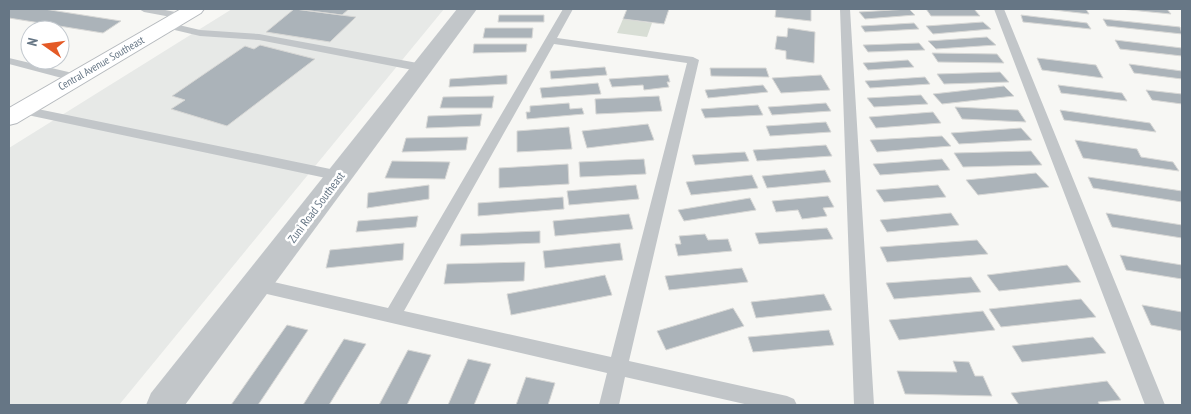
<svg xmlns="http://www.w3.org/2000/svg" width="1191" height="414" font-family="'PT Sans Narrow',sans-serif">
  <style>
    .built { fill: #e7e9e7 }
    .green { fill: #d8ded5 }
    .building { fill: #abb3b9; stroke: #d8d8d6 }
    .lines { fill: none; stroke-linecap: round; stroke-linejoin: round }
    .primary-casing { stroke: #b5b9bd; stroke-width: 2 }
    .service { fill: #c2c6c9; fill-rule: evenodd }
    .tertiary { fill: #c2c6c9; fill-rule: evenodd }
    .primary { fill: #fff; fill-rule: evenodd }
    .labels { text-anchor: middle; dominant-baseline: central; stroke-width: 5; stroke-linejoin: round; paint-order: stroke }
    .far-street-label { font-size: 11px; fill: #667685; stroke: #fff }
    .street-label { font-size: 12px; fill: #667685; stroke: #fff }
  </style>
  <rect width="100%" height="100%" fill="#f7f7f4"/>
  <!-- built -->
  <path class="built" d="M232 9H444L119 405H9V148Z"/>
  <!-- green -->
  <path class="green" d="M623 19 652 23 647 37 617 33Z"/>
  <!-- building -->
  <path class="building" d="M9 9H44L121 21 103 33 9 18Z
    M294 9H295L356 17 330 42 266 32Z
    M295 9H349L342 15Z
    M627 9H669L664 24 623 19Z
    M776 9H811V21L775 17Z
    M909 9 915 15 865 19 859 12Z
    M926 9H974L980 16H931Z
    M1045 9H1086L1089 14Z
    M1120 9H1167L1171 14Z
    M499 15H544V22H498Z
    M1021 15 1087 23 1091 29 1023 22Z
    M1103 19 1180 27 1182 34 1107 26Z
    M983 22 991 29 933 34 926 26Z
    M914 23 919 29 865 32 861 26Z
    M485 28H533L532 38H483Z
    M788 28 815 32 814 63 786 59V51L775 49 777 36 787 37Z
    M987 37 996 45 936 49 928 41Z
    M1115 40 1182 48V56L1120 49Z
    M919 43 925 50 868 52 863 45Z
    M474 44H527L526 52 473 53Z
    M260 45 315 59 227 126 171 109 185 100 172 96 245 46 254 49Z
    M932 53 997 54 1004 63 938 62Z
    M1037 58 1096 65 1103 78 1042 70Z
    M908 60 914 67 868 70 863 63Z
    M1129 64 1182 71V79L1134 73Z
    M605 67 607 75 551 79 550 71Z
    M710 68H766L769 77 711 76Z
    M1000 72 1009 82 944 84 937 74Z
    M507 75V84L449 87 450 79Z
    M668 75 670 82H667L669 87 644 90 643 85 612 87 609 79Z
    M821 75 830 90 781 93 772 78Z
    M925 77 930 84 870 88 865 81Z
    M598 83 601 94 542 98 540 88Z
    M763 85 768 92 708 98 705 90Z
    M1058 85 1122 93 1127 101 1061 93Z
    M1004 86 1014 96 942 104 933 94Z
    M1146 90 1182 94V104L1152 100Z
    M921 95 928 104 874 107 867 98Z
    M494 96 492 108H440L443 97Z
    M659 96 662 111 596 114 595 99Z
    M569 103 570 109 582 108 584 114 527 119 526 112H530V106Z
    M826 103 831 111 772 115 768 107Z
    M758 105 763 115 705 118 701 109Z
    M955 107 1018 110 1026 122 962 119Z
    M1060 110 1150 123 1156 132 1064 120Z
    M933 112 941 123 876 128 869 117Z
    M482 114 480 126 426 128 428 116Z
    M826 122 831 132 770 136 766 126Z
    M648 124 654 140 587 148 582 131Z
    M569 127 572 149 517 152V131Z
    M1021 128 1032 140 959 144 951 133Z
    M942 136 951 146 877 152 870 140Z
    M468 137 466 150 402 152 406 138Z
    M1075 140 1137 149 1141 157 1173 162 1179 171 1083 158Z
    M826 145 832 156 757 161 753 150Z
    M1031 151 1042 165 963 167 954 153Z
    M745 152 749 161 695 165 692 155Z
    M644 159 646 174 580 177 579 162Z
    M942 159 950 170 880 175 873 164Z
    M392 161 450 162 445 179 385 178Z
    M568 164 569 184 499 188V168Z
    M825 170 831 182 767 188 762 176Z
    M1036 173 1049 187 978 195 966 180Z
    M752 175 758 188 691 195 686 182Z
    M1088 177 1182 191V202L1093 188Z
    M429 185V199L367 208 368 193Z
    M636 185 639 199 569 205 567 191Z
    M938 185 946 197 884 202 876 190Z
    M828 196 834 207 823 208 827 216 802 219 798 210 776 212 772 201Z
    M563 197 564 209 478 216V203Z
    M750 198 756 210 684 221 678 210Z
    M951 213 959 225 887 232 880 220Z
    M1106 213 1182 225V238L1112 227Z
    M629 214 633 229 555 236 553 221Z
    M418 216 416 227 356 232 358 221Z
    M827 228 833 239 759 244 755 233Z
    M540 231V243L460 246 461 234Z
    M705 234 708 240 728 239 732 251 678 256 675 244H681L679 236Z
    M977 240 988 254 887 262 880 247Z
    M404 243 403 260 326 268 330 250Z
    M620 243 623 260 545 268 543 251Z
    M1120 255 1182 265V279L1126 270Z
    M525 262 524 281 444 284 447 264Z
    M1067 265 1081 282 999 291 987 275Z
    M742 268 748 282 669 290 665 276Z
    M605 275 612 295 511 315 507 294Z
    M971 277 981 292 894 299 886 283Z
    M824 294 832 310 756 318 751 302Z
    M1081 299 1096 317 1001 327 989 309Z
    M1142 305 1182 312V331L1151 325Z
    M733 308 744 326 666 350 657 331Z
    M983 311 995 330 899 340 889 320Z
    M287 325 308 330 258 405H231Z
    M829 330 834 345 753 352 748 337Z
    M1093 337 1106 353 1022 362 1012 346Z
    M344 339 366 344 329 405H303Z
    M408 350 431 355 407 405H379Z
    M468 359 491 364 474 405H448Z
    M953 361 969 362 975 376H983L992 396 905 394 897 371 957 372Z
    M526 377 555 383 548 405H516Z
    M1107 381 1121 400 1098 402 1100 405H1019L1011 393Z"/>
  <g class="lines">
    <defs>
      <path id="primary" d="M181 9H204L201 13 17 123 9 125V108Z"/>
    </defs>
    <!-- primary casing -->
    <use href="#primary" class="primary-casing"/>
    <!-- service -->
    <path class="service" d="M139 9H160L186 14 187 16 182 19 144 12Z
      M563 9H573L557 38 693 57 699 60 629 361 787 396 794 399 797 405H749L625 377 619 405H599L607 373 250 290 248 285 250 280 256 278 388 308ZM554 44 687 63 611 357 404 311Z
      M840 9H850L874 405H854Z
      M994 9H1004L1165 405H1145Z
      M166 22 200 30 259 34 423 64 429 68 423 72 259 40 200 36 162 27 161 25 162 23Z
      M9 58 81 75 83 78 77 82 9 64Z
      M23 106 340 171 345 173 347 176 345 179 340 181 18 113 17 110 18 107Z"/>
    <!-- tertiary -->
    <path class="tertiary" d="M457 9H477L185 405H146L151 393Z"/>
    <!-- primary -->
    <use href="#primary" class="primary"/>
  </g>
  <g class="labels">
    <!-- far-street labels -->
    <g class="far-street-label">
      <text transform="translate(101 63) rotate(-30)">Central Avenue Southeast</text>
    </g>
    <!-- street labels -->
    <g class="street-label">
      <text transform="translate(316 207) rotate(-53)">Zuni Road Southeast</text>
    </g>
  </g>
  <!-- border -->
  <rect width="1191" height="414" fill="none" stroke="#667685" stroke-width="20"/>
  <!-- north arrow -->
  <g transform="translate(45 45) rotate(284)"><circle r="24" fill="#ffffff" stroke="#c2c8ce"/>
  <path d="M0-4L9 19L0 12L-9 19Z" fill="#e45a26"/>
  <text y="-8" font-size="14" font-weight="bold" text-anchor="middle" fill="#667685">N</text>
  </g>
</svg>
